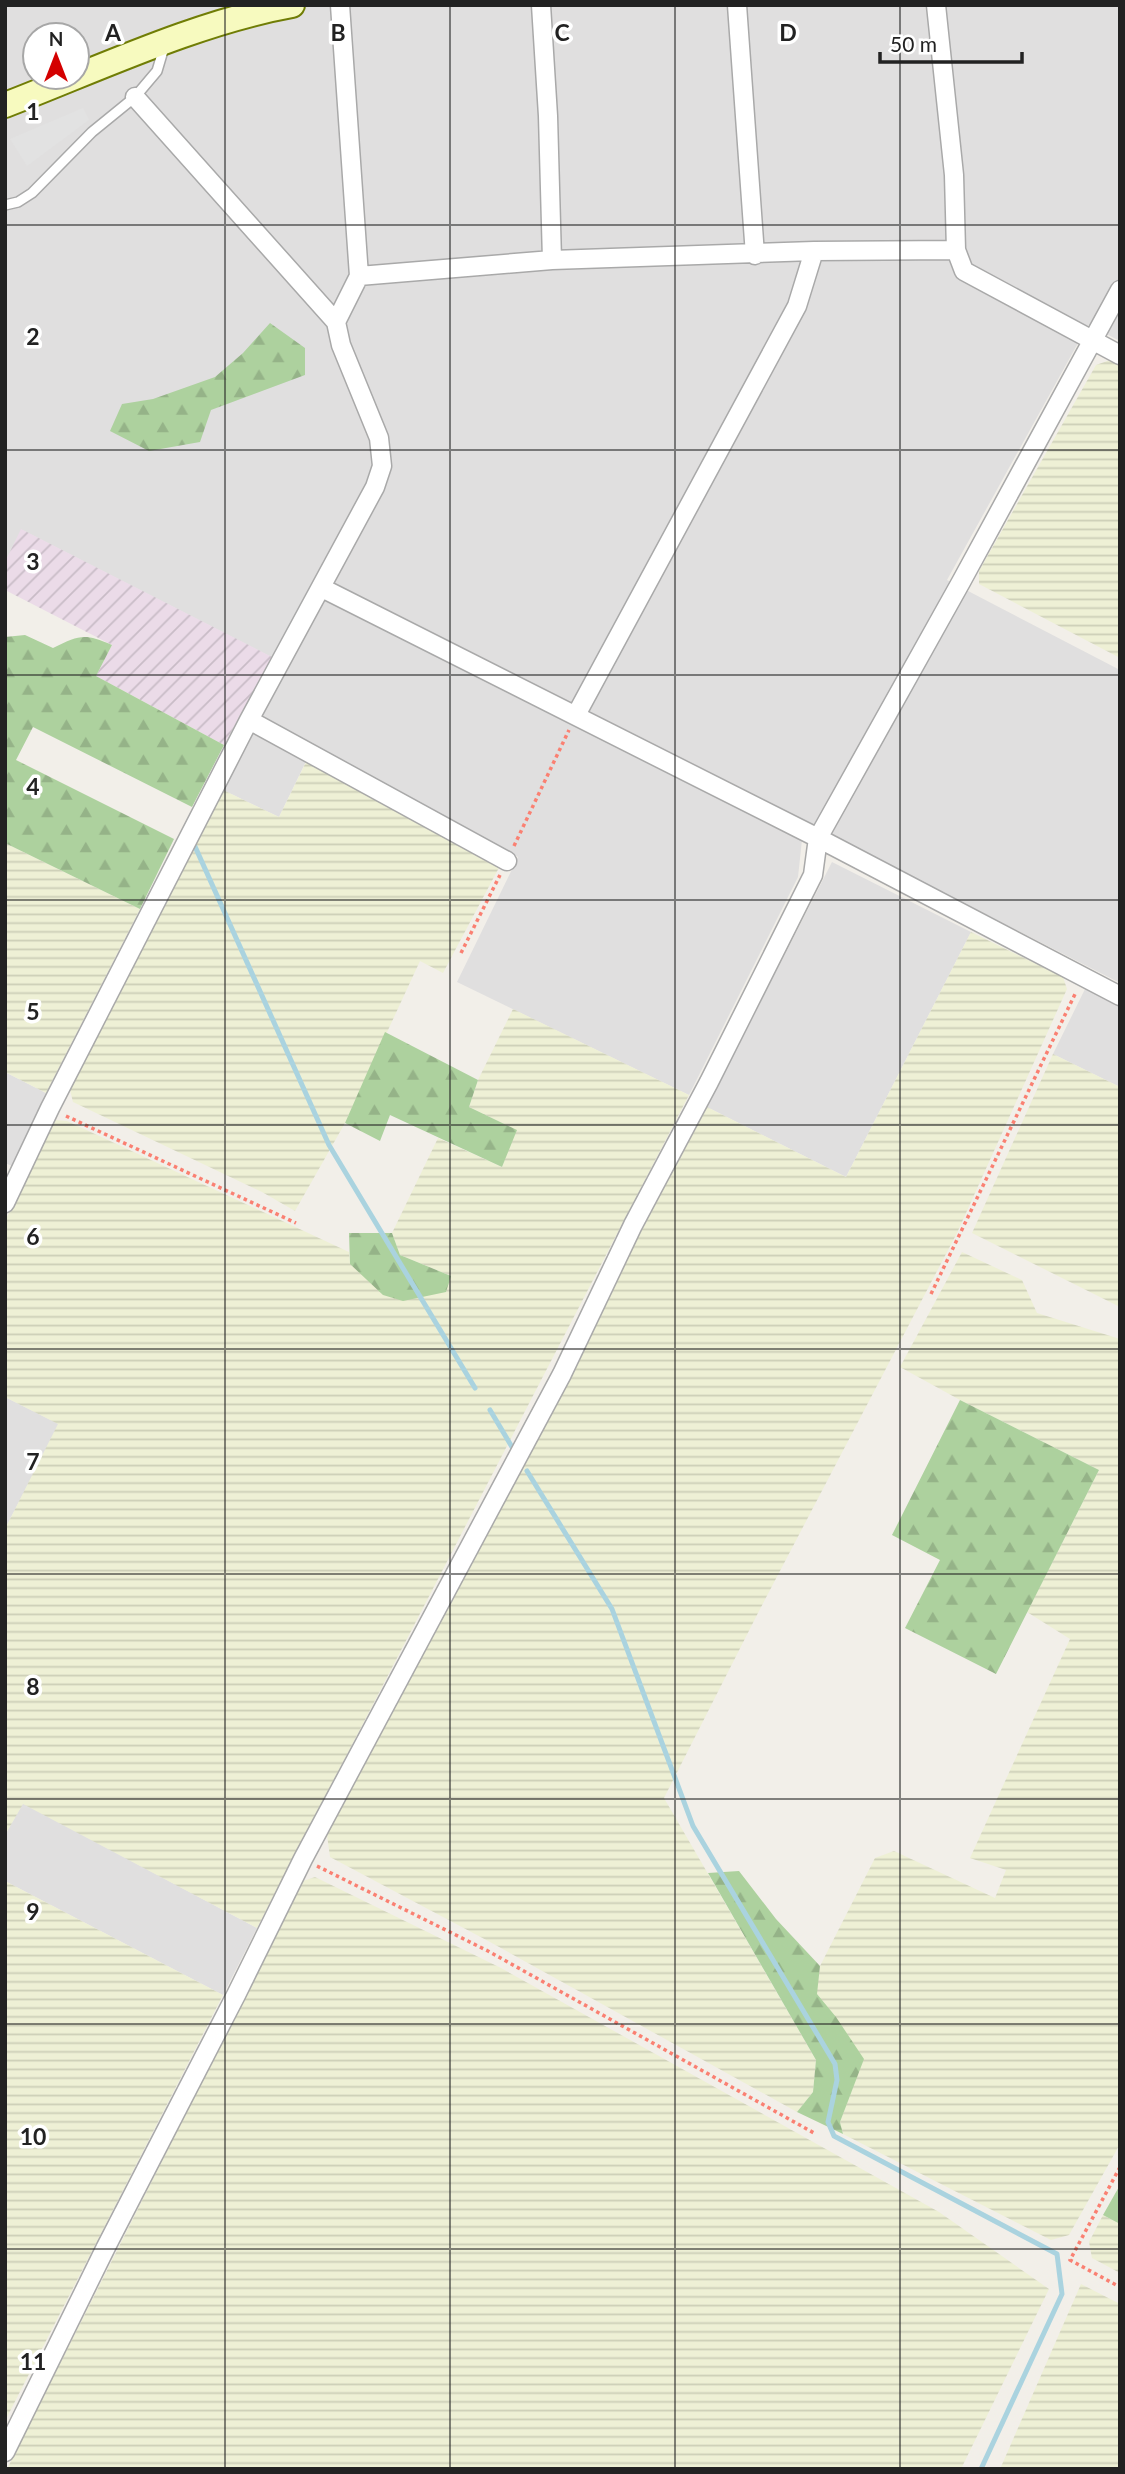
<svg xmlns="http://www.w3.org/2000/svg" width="1125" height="2474" font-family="Lato,sans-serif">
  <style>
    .residential { fill: #e0dfdf; fill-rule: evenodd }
    .industrial { fill: url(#industrial-furrows) }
    .farmland { fill: url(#farmland-rules) }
    .forest { fill: url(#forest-firs) }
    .parking { fill: #e2e2e2 }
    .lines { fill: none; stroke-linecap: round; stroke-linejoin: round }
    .stream { stroke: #aad3df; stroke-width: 5 }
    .service-casing { stroke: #a9a9a9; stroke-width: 12 }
    .minor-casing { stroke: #a9a9a9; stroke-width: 21 }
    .secondary-casing { stroke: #707d05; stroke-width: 28 }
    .path { stroke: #fa8072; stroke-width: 3.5; stroke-dasharray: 3.5 3.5; stroke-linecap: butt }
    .service { stroke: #fff; stroke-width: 9 }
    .minor { stroke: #fff; stroke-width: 18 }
    .secondary { stroke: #f7fabf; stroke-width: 24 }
    .grid { fill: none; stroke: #222; stroke-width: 2; stroke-opacity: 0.55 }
    .grid-label { font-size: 23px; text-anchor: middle; font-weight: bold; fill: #222; stroke: #fff; stroke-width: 7; stroke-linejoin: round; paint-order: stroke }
  </style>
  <defs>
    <pattern id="industrial-furrows" width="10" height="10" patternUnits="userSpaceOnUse" patternTransform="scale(1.75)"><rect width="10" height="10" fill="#ebdbe8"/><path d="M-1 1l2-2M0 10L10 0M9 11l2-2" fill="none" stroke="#c9bcc7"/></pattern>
    <pattern id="farmland-rules" width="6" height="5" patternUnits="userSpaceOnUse" patternTransform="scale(1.75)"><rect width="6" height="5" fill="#eef0d5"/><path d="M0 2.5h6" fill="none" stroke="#ccceb7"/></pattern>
    <pattern id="forest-firs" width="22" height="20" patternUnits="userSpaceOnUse" patternTransform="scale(1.75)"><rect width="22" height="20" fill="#add19e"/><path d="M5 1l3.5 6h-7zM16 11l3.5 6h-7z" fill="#95b388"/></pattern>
  </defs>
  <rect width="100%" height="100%" fill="#f2efe9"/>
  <!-- residential -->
  <path class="residential" d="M5 5H1120V341L1088 325 947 580 1120 670V983L804 821 798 877 689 1095 457 982 518 857 314 745 279 817 219 788 285 664 22 530 5 562ZM35 35H77V77H35Z
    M832 862 971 932 846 1177 707 1107Z
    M1086 987 1120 1003V1087L1053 1054Z
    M5 1072 46 1093 12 1166 5 1163Z
    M5 1397 59 1424 5 1529Z
    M23 1803 257 1928 223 1995 5 1881V1835Z"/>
  <!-- industrial -->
  <path class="industrial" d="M21 529 272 657 224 745 96 676 112 645 5 590V562Z"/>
  <!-- farmland -->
  <path class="farmland" d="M1110 360 1120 365V658L979 584V571L1096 365Z
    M308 758 502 862 443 973 420 961 345 1123 295 1211 262 1192 73 1102 70 1090 219 788 279 817Z
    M5 843 140 909 46 1093 5 1072Z
    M971 932 1063 977 1067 989 957 1233 758 1613 664 1798 816 2060 813 2092 797 2112 490 1942 330 1857 327 1835 506 1487 707 1107 846 1177Z
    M513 1009 689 1095 257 1928 23 1804 5 1835V1529L58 1424 5 1397V1221L55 1120 67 1121 349 1252 350 1264 451 1276 400 1255 392 1233 438 1138 502 1167 516 1130 469 1107 478 1080Z
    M1053 1054 1120 1087V1307L972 1233Z
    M962 1252 1022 1280 1037 1313 1120 1339V2144L1069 2235 1051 2240 843 2134 840 2122 863 2059 816 1994 820 1966 875 1858 894 1851 995 1898 1006 1870 970 1858 1070 1639 1027 1612 1099 1470 960 1400 900 1367Z
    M315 1877 501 1968 939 2212 1049 2289 961 2469H7L303 1881Z
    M5 1881 223 1995 5 2421Z
    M1103 2215 1120 2224V2273L1092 2258 1089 2242Z
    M1081 2284 1120 2304V2469H1000Z"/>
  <!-- forest -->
  <path class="forest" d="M270 323 305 348V375L211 410 200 442 149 451 110 431 122 404 153 399 215 377 243 353Z
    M25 635 53 648C80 635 84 633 112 645L96 676 224 745 192 807 33 727 16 760 174 839 140 909 5 843V637Z
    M385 1032 478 1080 469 1107 517 1130 502 1167 390 1115 380 1141 345 1123Z
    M349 1233H392L400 1255 451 1276 446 1292 403 1301 383 1295 350 1264Z
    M960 1400 1099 1470 996 1674 905 1628 940 1560 892 1535Z
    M739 1871 776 1919 820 1966 817 1994 836 2017 864 2059 840 2122 843 2134 797 2112 813 2092 816 2060 708 1873Z
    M1120 2185V2224L1103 2215Z"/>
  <!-- parking -->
  <path class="parking" d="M83 108 89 120 27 166 10 139Z"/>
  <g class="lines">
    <!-- stream -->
    <path class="stream" d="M193 842 329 1145 475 1388
      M490 1410 512 1447
      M527 1471 612 1609 693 1826 835 2064 837 2080 828 2122 834 2136 1057 2254 1062 2294 981 2469"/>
    <defs>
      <path id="service" d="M5 205 18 202 32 193 92 132 135 97 157 71 165 44"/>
      <path id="minor" d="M541 5 548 116 552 260
        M737 5 755 255
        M936 5 954 175 956 250 964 271 1120 355
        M135 97 336 322
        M359 276 552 260 814 251 956 250
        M322 588 818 838 1120 996
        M576 715 797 306 814 251
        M249 720 507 861
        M5 1203 50 1108 249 720 375 487 382 466 379 438 341 345 336 322 359 276 340 5
        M5 2452 106 2247 236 1995 303 1859 562 1374 633 1225 709 1082 813 875 818 838 961 582 1120 290"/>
      <path id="secondary" d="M5 105C96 70 197 22 292 5"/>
    </defs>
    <!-- service casing -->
    <use href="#service" class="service-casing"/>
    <!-- minor casing -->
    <use href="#minor" class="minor-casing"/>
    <!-- secondary casing -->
    <use href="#secondary" class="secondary-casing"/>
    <!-- path -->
    <path class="path" d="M514 846 569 730
      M461 953 500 875
      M66 1116 296 1223
      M931 1294 1076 992
      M317 1866 488 1951 814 2133
      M1120 2167 1070 2260 1120 2287"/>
    <!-- service -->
    <use href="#service" class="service"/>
    <!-- minor -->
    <use href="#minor" class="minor"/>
    <!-- secondary -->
    <use href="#secondary" class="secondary"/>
  </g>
  <!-- grid -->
  <path class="grid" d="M225 5V2469M450 5V2469M675 5V2469M900 5V2469M5 225H1120M5 450H1120M5 675H1120M5 900H1120M5 1125H1120M5 1349H1120M5 1574H1120M5 1799H1120M5 2024H1120M5 2249H1120"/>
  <g class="grid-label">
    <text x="113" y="41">A</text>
    <text x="338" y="41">B</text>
    <text x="562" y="41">C</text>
    <text x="788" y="41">D</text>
    <text x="33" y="120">1</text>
    <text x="33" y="345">2</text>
    <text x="33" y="570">3</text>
    <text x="33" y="795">4</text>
    <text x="33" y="1020">5</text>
    <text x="33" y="1245">6</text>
    <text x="33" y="1470">7</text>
    <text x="33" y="1695">8</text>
    <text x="33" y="1920">9</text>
    <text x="33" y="2145">10</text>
    <text x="33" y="2370">11</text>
  </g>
  <!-- border -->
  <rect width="1125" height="2474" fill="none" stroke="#222222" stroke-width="14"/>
  <!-- north arrow -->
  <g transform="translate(56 56)"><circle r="33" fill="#ffffff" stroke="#a7a7a7" stroke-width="2"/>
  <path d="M0-5L12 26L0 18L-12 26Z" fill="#d40000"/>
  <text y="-10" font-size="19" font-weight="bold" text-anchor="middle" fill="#222222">N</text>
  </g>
  <!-- scale -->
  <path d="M880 52v10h142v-10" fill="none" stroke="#222222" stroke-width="3.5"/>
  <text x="890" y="52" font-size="21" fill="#222222" stroke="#ffffff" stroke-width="5" paint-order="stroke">50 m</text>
</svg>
